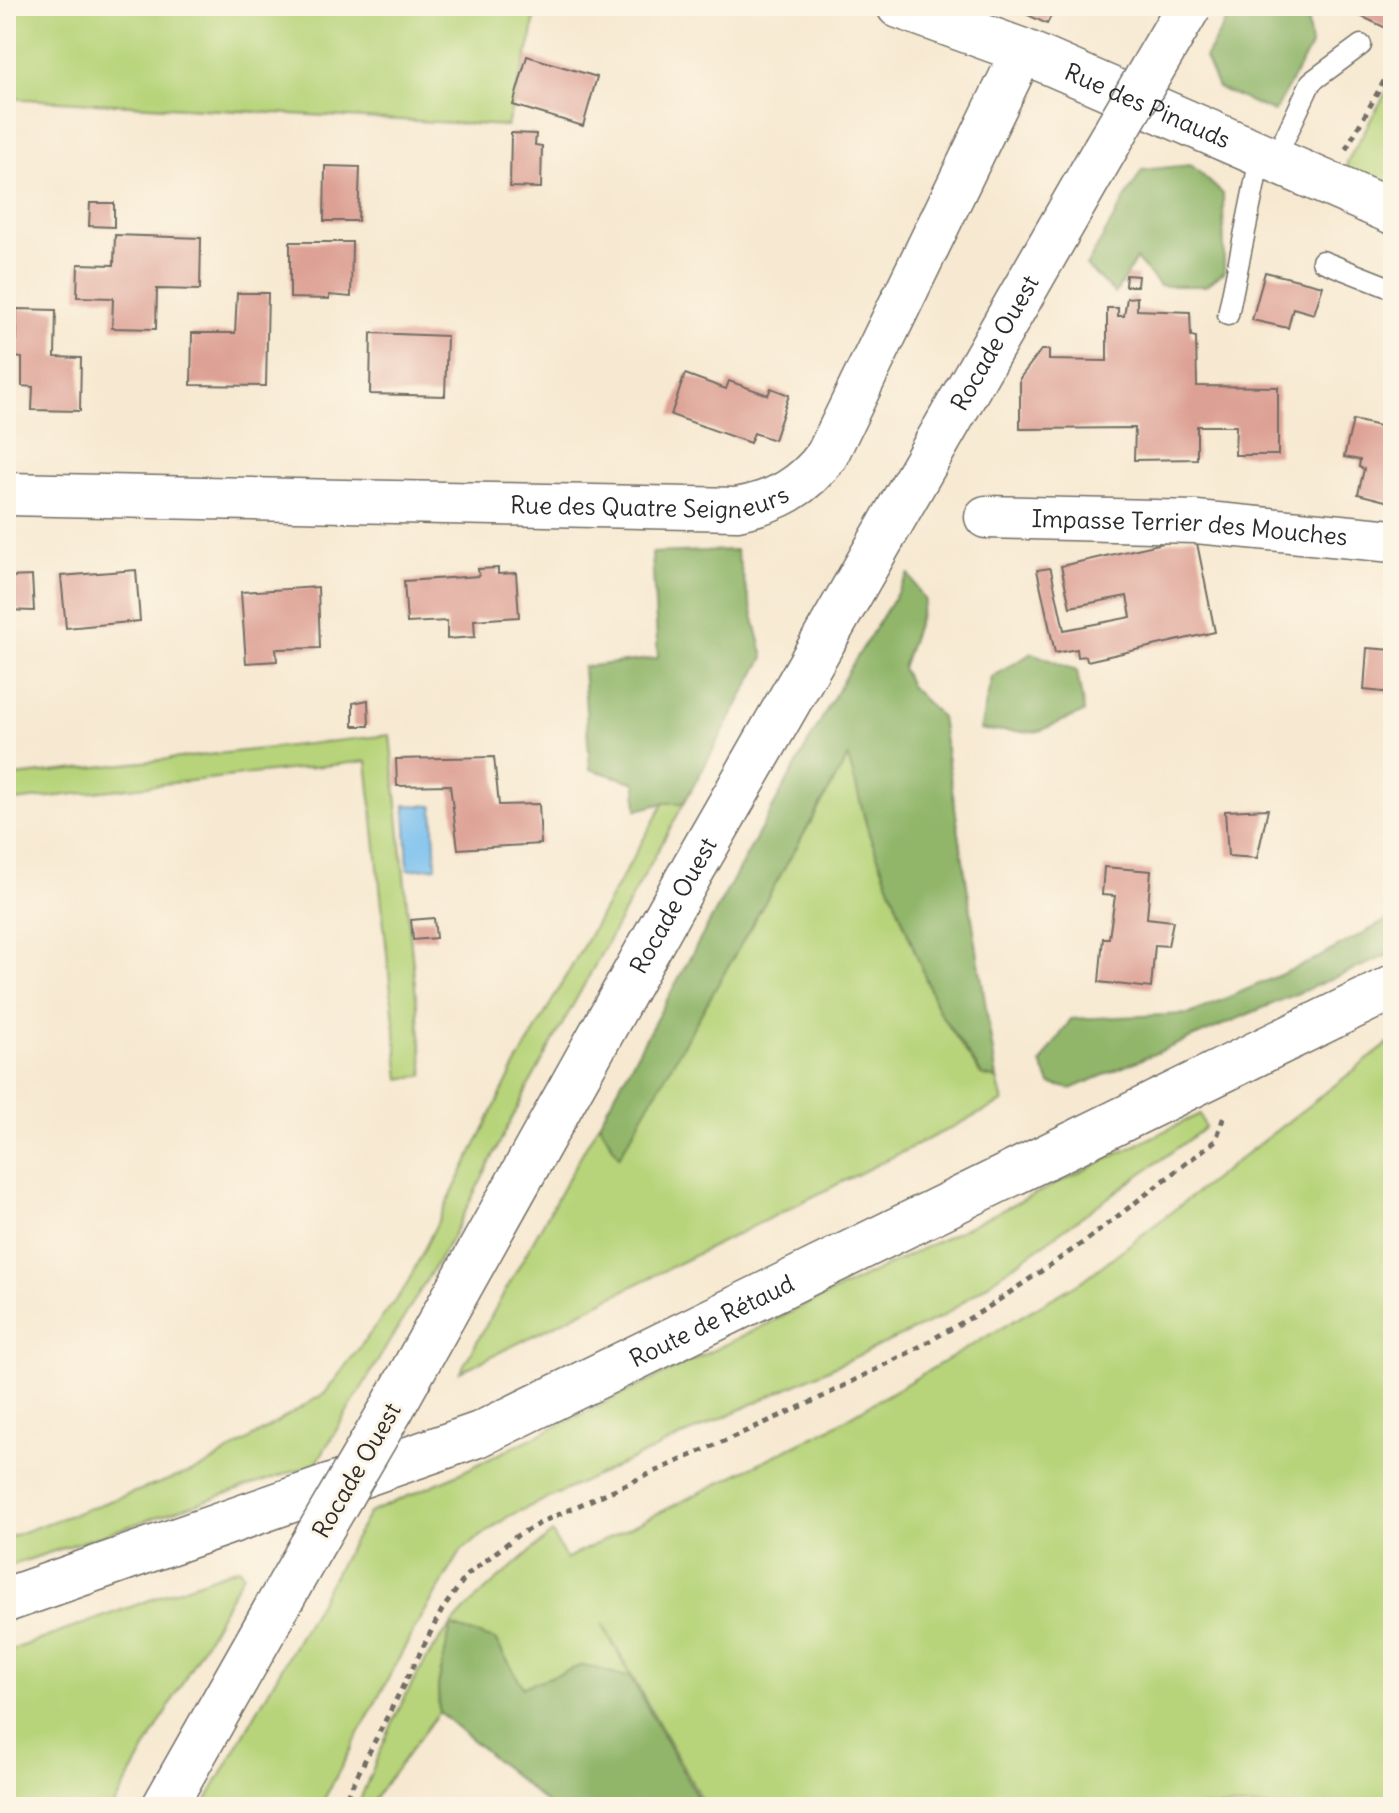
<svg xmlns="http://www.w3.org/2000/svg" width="1399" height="1813" font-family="Delius,sans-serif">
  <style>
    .green { fill: #b7d47a; stroke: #718052; stroke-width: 2 }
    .forest { fill: #91b66a; stroke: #5e704a; stroke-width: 2 }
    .water { fill: #77bfef; stroke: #51758d; stroke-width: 2 }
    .building { fill: #dda094 }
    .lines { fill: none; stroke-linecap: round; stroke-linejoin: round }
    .lane-casing { stroke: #726e65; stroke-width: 23 }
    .street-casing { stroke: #726e65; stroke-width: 45 }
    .secondary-casing { stroke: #726e65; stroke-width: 47 }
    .primary-casing { stroke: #726e65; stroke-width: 47 }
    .path { stroke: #726e65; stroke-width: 5; stroke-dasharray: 6 6; stroke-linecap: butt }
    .lane { stroke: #fff; stroke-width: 20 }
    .street { stroke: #fff; stroke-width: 42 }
    .secondary { stroke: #fff; stroke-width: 44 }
    .primary { stroke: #fff; stroke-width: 44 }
    .primary-bridge-casing { stroke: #726e65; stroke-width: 47; stroke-linecap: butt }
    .primary-bridge { stroke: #fff; stroke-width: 44 }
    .labels { text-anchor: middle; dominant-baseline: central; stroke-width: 6; stroke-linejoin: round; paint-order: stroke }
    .street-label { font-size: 24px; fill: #2b2b2b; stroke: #fcf5e5 }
  </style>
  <rect width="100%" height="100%" fill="#fcf5e5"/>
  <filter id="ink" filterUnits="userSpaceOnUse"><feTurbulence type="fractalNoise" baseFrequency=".0125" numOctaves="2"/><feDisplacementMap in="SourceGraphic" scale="16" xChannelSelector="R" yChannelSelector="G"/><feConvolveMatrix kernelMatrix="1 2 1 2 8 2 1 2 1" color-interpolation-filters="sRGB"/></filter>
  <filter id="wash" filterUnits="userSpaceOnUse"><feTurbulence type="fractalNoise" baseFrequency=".006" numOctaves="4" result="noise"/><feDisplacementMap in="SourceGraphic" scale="32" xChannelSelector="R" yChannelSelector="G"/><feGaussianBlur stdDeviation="1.8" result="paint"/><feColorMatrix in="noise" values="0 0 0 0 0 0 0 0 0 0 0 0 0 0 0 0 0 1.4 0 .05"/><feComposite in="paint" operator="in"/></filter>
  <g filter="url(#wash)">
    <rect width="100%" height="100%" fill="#f7e9d1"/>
    <!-- green -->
    <path class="green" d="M6 6H536L532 35 507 126 6 98Z
      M1393 80V194L1348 174 1347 162Z
      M390 735 424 1075 400 1079 367 761 6 802V777Z
      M848 756 869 834 938 1010 981 1075 997 1079 1003 1102 460 1372 599 1123 619 1156Z
      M664 803H684L529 1085 451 1239 316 1464 6 1567V1538L202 1468 325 1393 406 1286 512 1072Z
      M1393 1040V1807H706L602 1623 631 1678 583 1665 523 1687 495 1640 438 1685 439 1712 368 1807H357C383 1745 407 1678 451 1626 480 1591 518 1563 552 1533L566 1559 832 1427 1085 1279Z
      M1200 1114 1205 1128 942 1317 509 1516 462 1550 414 1630 320 1807H203L369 1513 454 1476Z
      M238 1568 243 1574 113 1807H6V1652Z"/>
    <!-- forest -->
    <path class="forest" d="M1235 6H1306L1311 46 1274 112 1218 88 1205 58Z
      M1191 165 1223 194 1224 272 1206 286H1160L1136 259 1115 294 1086 266 1142 170Z
      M736 550 764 657 684 803H664L637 810 636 783 590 769 583 667 658 658 652 553Z
      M909 574 925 601 902 668 910 686 941 717 997 1079 982 1075 938 1010 869 834 848 757 619 1157 599 1123 847 673Z
      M1032 653 1077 671 1084 712 1037 732 980 730 992 677Z
      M1393 917V953L1071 1089 1050 1084 1041 1063 1071 1019 1190 1014 1312 961Z
      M451 1626 495 1640 523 1687 583 1665 631 1678 703 1807H551L439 1712 438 1685Z"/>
    <!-- water -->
    <path class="water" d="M405 805 433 806 436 867 408 870Z"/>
    <g id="blocks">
      <!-- building -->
      <path class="building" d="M1009 6H1051L1055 8 1047 24Z
        M1340 6H1393V29L1392 31Z
        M527 56 597 77 583 126 513 105Z
        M511 133 536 134 535 145 542 146 541 188 510 187Z
        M325 166 360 167 358 221H324Z
        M90 203H114V227L89 226Z
        M115 235 201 238 200 290 157 289 156 329 112 328 113 298 77 297 78 264 114 265Z
        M290 242H352L351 297 329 295V299L290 298Z
        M1265 272 1323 286 1314 314 1293 308 1288 328 1252 320Z
        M1126 275 1138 276 1137 286H1125Z
        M237 293H268L266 386 191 385 192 333H235Z
        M1137 297V310L1190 312 1191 336 1196 337 1197 386 1278 387V455H1235L1236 426H1197V459L1134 460 1135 428 1020 429V378L1041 350H1049V360L1107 361V308H1118V316H1124L1127 298Z
        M17 309 56 310 55 357 81 358 80 411 32 410 33 387 22 386V358L15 357Z
        M371 333 447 336 445 396 370 394Z
        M685 374 726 389 729 381 768 395 771 388 789 395 774 440 754 433 750 443 671 415Z
        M1353 420 1393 429V503L1358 494 1364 469 1359 467 1360 460 1344 457Z
        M1190 537 1196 538 1215 632 1087 661 1086 656 1078 657 1077 649 1055 653 1037 570 1050 568 1051 570 1064 630 1131 617 1127 596 1070 607 1061 566Z
        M498 568V574L516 573 519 617 474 620 475 637 447 639V621L407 623 404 581 479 576 478 569Z
        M136 570 140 621 66 628 61 576Z
        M32 576 34 611 6 610V577Z
        M318 587 320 648 276 649 277 661 246 663 241 592Z
        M1367 648 1393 650V693L1364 690Z
        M368 700 369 726H353V703Z
        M494 757 499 805 539 804 541 844 458 849 450 785 397 786 396 759Z
        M1268 809 1257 858 1228 856 1225 811Z
        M1104 867 1151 871 1147 918 1173 921 1168 946 1155 945 1151 988 1099 982 1103 938H1109L1115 896 1102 895Z
        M434 918 436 938 413 940 411 920Z"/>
    </g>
  </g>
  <g filter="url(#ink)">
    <use href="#blocks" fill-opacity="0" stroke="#726e65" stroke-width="2"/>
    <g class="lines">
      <defs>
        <path id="lane" d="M1275 159 1311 82 1361 45
          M1322 261 1393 289
          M1228 315 1261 153"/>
        <g id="street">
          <path id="s1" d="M6 494 737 509C775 502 804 487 827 455L1023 51"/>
          <path id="s2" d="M986 517 1196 522 1393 541"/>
        </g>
        <g id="secondary">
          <path id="s3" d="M899 6 1023 51 1393 212"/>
          <path id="s4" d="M6 1600 480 1434 1393 987"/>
        </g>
        <g id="primary">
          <path id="s5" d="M391 1410 694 867 1104 151"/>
          <path d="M164 1807 311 1547"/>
        </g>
      </defs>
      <!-- lane casing -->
      <use href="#lane" class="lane-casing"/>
      <!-- street casing -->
      <use href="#street" class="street-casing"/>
      <!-- secondary casing -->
      <use href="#secondary" class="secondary-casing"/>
      <!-- primary casing -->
      <use href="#primary" class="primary-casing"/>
      <!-- path -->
      <path class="path" d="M1346 149 1393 65
        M341 1807 442 1610 467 1575 518 1535 546 1520 816 1400 910 1352 984 1310 1087 1240 1216 1140 1225 1113"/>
      <!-- lane -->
      <use href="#lane" class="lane"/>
      <!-- street -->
      <use href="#street" class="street"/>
      <!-- secondary -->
      <use href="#secondary" class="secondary"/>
      <!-- primary -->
      <use href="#primary" class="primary"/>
      <defs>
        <path id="primary-bridge" d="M1104 151 1189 6
          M311 1547 391 1410"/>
      </defs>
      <!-- primary-bridge casing -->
      <use href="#primary-bridge" class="primary-bridge-casing"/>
      <!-- primary-bridge -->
      <use href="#primary-bridge" class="primary-bridge"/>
    </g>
  </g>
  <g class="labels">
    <!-- street labels -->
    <g class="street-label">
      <text stroke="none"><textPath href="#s3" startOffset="268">Rue des Pinauds</textPath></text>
      <text stroke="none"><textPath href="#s5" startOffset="1226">Rocade Ouest</textPath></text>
      <text stroke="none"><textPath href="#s1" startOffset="644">Rue des Quatre Seigneurs</textPath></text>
      <text stroke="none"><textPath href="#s2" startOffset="204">Impasse Terrier des Mouches</textPath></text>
      <text stroke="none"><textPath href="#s5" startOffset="578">Rocade Ouest</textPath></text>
      <text stroke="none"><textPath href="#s4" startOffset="760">Route de Rétaud</textPath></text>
      <text transform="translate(356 1470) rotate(-60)">Rocade Ouest</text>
    </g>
  </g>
  <!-- margin -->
  <rect width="1399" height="1813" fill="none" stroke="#fcf5e5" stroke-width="32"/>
</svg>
